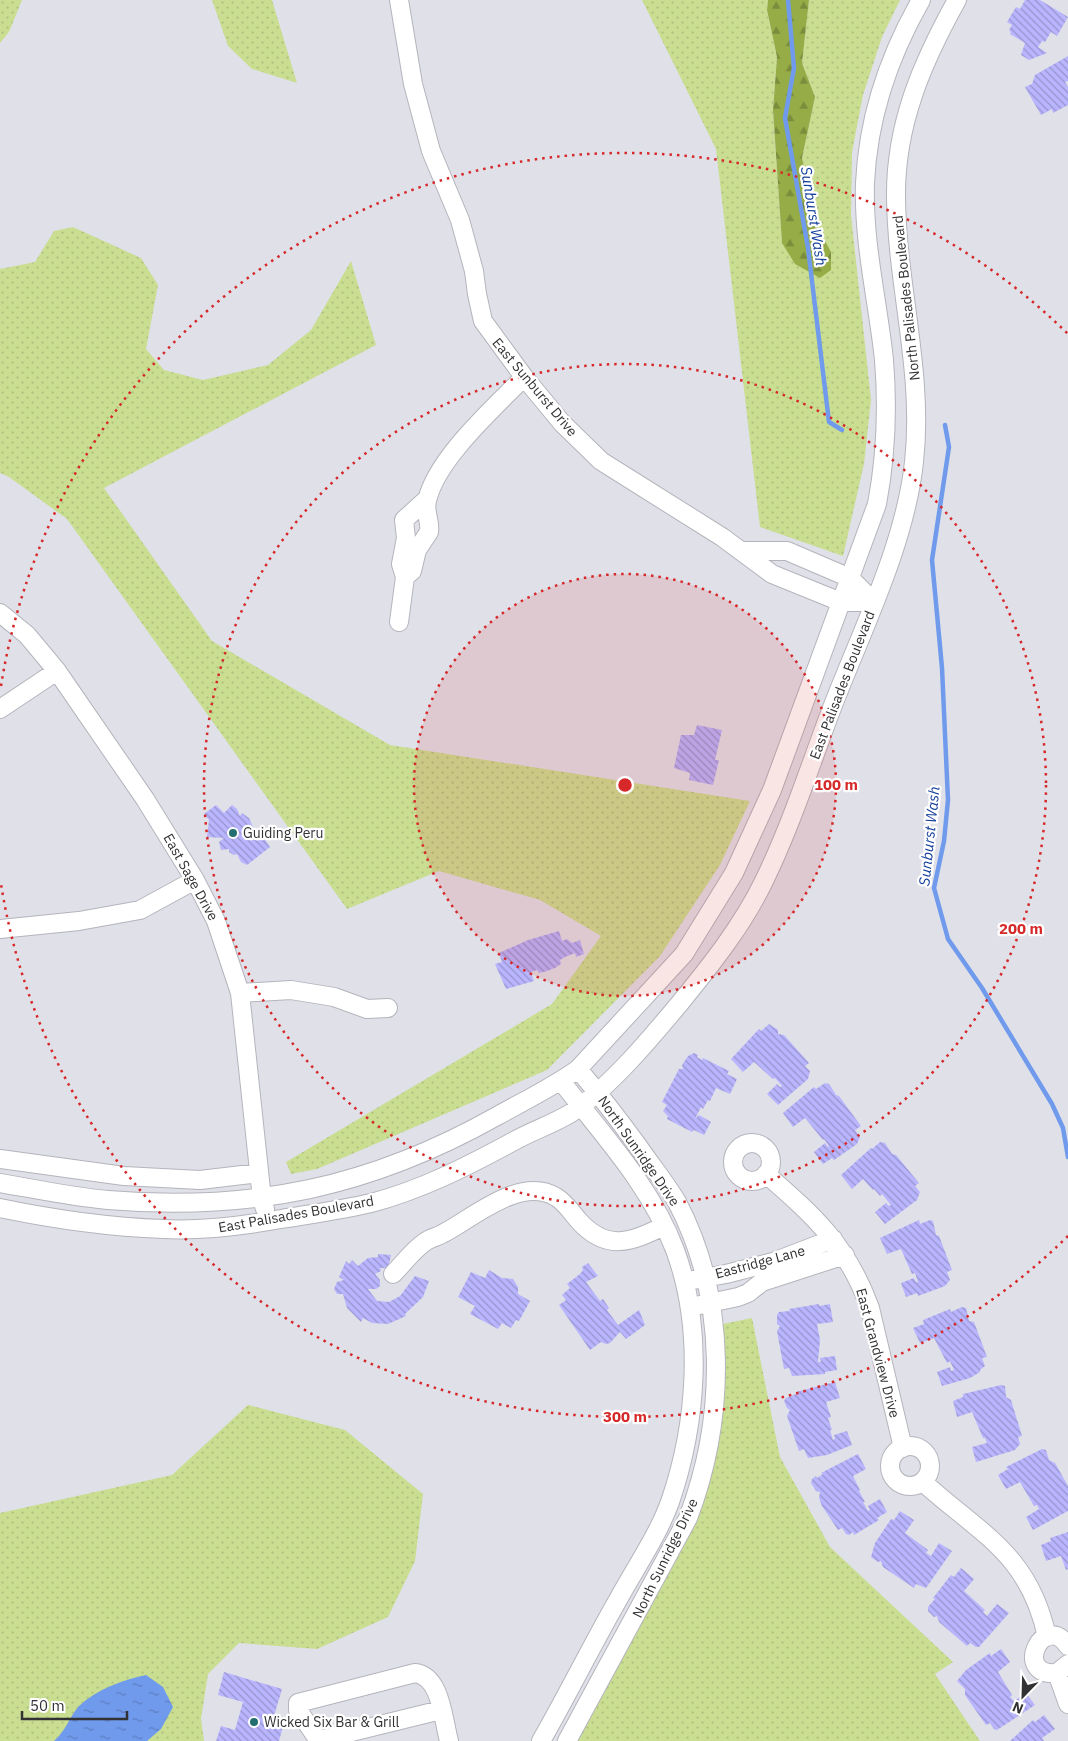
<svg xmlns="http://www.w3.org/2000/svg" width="1068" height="1741" font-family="'IBM Plex Sans',sans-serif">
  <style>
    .grass { fill: url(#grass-dots) }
    .forest { fill: url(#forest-firs) }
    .water { fill: url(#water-ripples) }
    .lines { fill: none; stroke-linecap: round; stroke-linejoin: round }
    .stream { stroke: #709aec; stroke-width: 4.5 }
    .building { fill: url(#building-back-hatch) }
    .minor-casing { stroke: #b4b4bc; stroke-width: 20 }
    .minor { stroke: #fff; stroke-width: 18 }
    .ring { fill: none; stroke: #d62828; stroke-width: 2.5; stroke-dasharray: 2.5 5 }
    .poi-dot { fill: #236e73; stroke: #fff; stroke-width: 2 }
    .labels { text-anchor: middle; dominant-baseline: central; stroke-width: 4.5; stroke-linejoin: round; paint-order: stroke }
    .street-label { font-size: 14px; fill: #323235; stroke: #fff }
    .poi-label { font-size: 14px; fill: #323235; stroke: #fff; text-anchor: start }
    .water-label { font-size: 15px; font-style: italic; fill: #143f9c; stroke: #fff }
    .centre { fill: #d62828; stroke: #fff; stroke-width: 2.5 }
    .ring-label { font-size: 15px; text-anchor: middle; font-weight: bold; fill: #d62828; stroke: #fff; stroke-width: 4.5; stroke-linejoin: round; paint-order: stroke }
  </style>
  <defs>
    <pattern id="grass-dots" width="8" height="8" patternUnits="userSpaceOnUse" patternTransform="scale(1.25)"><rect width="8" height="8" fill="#cade92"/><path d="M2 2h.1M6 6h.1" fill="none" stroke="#aebf7e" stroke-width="1.8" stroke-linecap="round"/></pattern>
    <pattern id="forest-firs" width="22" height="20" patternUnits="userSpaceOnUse" patternTransform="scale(1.25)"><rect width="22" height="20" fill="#95ac47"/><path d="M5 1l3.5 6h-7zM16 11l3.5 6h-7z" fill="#7a8d3c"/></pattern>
    <pattern id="water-ripples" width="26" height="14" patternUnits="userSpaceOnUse" patternTransform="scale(1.25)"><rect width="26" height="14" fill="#709aec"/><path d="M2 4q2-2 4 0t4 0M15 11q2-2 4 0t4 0" fill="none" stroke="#5d7ec0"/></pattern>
    <pattern id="building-back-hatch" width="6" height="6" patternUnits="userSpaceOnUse" patternTransform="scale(1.25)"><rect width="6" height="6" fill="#b9b5fe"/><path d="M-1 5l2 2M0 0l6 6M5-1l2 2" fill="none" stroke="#9794ce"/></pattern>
  </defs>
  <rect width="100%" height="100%" fill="#e0e0e9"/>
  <!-- grass -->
  <path class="grass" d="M0 0H22L9 32 0 43Z
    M212 0H272L297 83 252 69 228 46Z
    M642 0H768L767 10 777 57 773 110 782 243 831 253 818 228 802 158 815 97 802 63 809 0H900L882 37 863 95 852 152 851 215 871 400 864 464 843 556 760 527 716 149Z
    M73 227 141 258 158 285 146 349 164 370 203 380 268 365 311 330 351 261 376 345 104 488 212 641 390 745 750 801 720 865 660 956 547 1070 317 1169 291 1174 286 1162 552 1004 601 936 540 900 439 871 347 909 67 519 9 477 0 473V269L35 262 54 231Z
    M752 1318 780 1457 830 1547 953 1662 935 1674 980 1741H575L693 1519 712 1472 717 1431 718 1325Z
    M248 1405 345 1430 423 1494 415 1561 388 1617 317 1649 239 1643 208 1674 201 1719 204 1741H0V1513L172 1475Z"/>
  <!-- forest -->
  <path class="forest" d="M768 0H809L802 63 815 97 802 158 818 228 831 252V270L820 278 795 264 782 243 773 110 777 57 767 10Z"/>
  <!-- water -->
  <path class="water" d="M146 1675 163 1687 173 1707 161 1729 147 1741H54C66 1731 69 1717 79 1706 97 1689 123 1680 146 1675Z"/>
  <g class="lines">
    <!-- stream -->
    <path class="stream" d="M788 0 794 68 785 118 808 248 829 422 842 430
      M945 425 949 447 932 560 942 668 948 800 944 841 934 888 948 939 982 988 1052 1104 1063 1128 1068 1157"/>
  </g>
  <!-- building -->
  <path class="building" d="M1025 0H1040L1068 17 1057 36 1051 32 1045 42 1042 41 1038 47 1047 53 1029 60 1021 55 1025 43 1010 34 1011 32 1009 30 1012 25 1007 22 1016 7 1020 9Z
    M1068 56V81L1065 82 1068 87V105L1053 113 1052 109 1041 115 1025 87 1032 84 1035 75Z
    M697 725 722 730 715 760H719L713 785 689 780 690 773 674 768 681 735H694Z
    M216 805 224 813 232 805 237 809 240 816 242 813 249 818 253 827 258 830 270 847 247 865 241 862 237 854 234 855 229 852V849L221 850 219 842 224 838 207 837 209 820 204 814Z
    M559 931 562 941 567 939 572 943 580 940 584 954 576 957 575 953 565 957 560 960 561 964 555 968 544 972 539 973 537 970 531 972 534 981 506 989 495 964 502 962 499 953 528 940Z
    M769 1024 778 1030V1034L784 1035 809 1063 805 1066 810 1071 808 1079 778 1105 767 1094 777 1084 780 1087 782 1086 775 1078 773 1079 754 1062 743 1072 731 1059 759 1029 761 1031Z
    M694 1053 698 1055 697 1057 702 1060 703 1058 729 1071 727 1074 737 1079 730 1094 716 1088 710 1101 708 1100 703 1109 701 1107 695 1119 699 1115 711 1122 704 1135 694 1130 692 1132 667 1119 668 1116 663 1111 667 1105 662 1102 679 1069H683L682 1065 688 1056Z
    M825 1083 829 1084 836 1095 839 1096 861 1126 855 1130 860 1137 857 1144 834 1160 832 1158 823 1164 814 1152 825 1143 828 1147 829 1146 824 1139 823 1140 805 1118 793 1127 783 1113 814 1087 816 1089Z
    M880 1142 885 1143 892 1154 896 1155 919 1183 915 1186 920 1192 917 1200 885 1224 875 1212 886 1203 889 1206 891 1205 882 1194 880 1196 874 1189 873 1190 863 1179 852 1189 841 1175 871 1148 872 1149Z
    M919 1220 920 1224 930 1220 933 1221 936 1235 939 1236 952 1270 947 1272 950 1280 945 1286 918 1296 917 1293 906 1297 901 1283 914 1278 916 1282H918L915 1273 912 1274 901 1249 887 1254 880 1238Z
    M378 1254 391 1255 388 1268H380L381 1271 375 1274 380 1280V1286L376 1289H368L377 1301 389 1302 400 1296 415 1276 429 1281 423 1297 405 1314 406 1316 388 1324 372 1323 363 1318 361 1322 347 1308 343 1294H337L334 1289 337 1282 344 1280 339 1277 346 1261 349 1264 352 1260 358 1266 368 1258 378 1257Z
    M588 1263 598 1276 586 1282 600 1301 603 1299 609 1308 607 1310 618 1325 639 1310 645 1325 626 1339 620 1332 610 1343 606 1344 601 1342 590 1350 559 1305 566 1300 562 1295 570 1288 567 1284 580 1274 583 1270 582 1267Z
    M489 1270 502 1278 513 1279 518 1287V1294L530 1301 519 1321 516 1320 511 1328 502 1323 498 1329 470 1314 475 1306 458 1297 471 1272 485 1278Z
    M819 1304V1306L830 1304 833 1322 817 1324 820 1340 818 1362H821L820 1358 835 1356 837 1370 825 1372V1374L792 1376 789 1368 784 1369 777 1331 780 1326 777 1324V1315L779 1312 790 1311 789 1309Z
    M962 1307 966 1308 969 1321 974 1322 987 1357 982 1358 985 1366 980 1370V1372L970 1378 942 1386 937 1372 950 1367 951 1371 954 1370 950 1361 947 1363 934 1338 920 1343 913 1328 924 1324 923 1320 950 1309 951 1312Z
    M835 1382 840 1398 826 1402 831 1417 828 1418 832 1430H830L833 1440 835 1439 834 1435 847 1431 852 1445 827 1455 808 1458 804 1449 799 1451 787 1416 790 1410 787 1408 784 1401 786 1398 796 1394V1392Z
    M1001 1385 1005 1386 1006 1397 1011 1400 1022 1436 1018 1437 1020 1444 1015 1450 976 1462 972 1447 987 1443 985 1438H983L972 1412 957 1417 953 1401 963 1397V1394Z
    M1042 1449 1046 1450 1049 1460 1055 1463 1068 1486V1511L1033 1530 1026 1517 1039 1509 1037 1505 1034 1506 1020 1482 1006 1489 998 1475 1008 1469 1006 1467Z
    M858 1454 866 1469 853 1476 860 1490 859 1491 865 1502H863L868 1511 870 1510 868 1506 880 1499 887 1512 877 1518 879 1520 854 1535 853 1532 849 1535 846 1534 842 1528 838 1530 822 1506 819 1498 820 1492 816 1491 811 1483 812 1479 816 1476 817 1478 823 1474 821 1473Z
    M900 1511 914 1520 905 1533 928 1550 926 1553 931 1556 939 1543 952 1551 926 1588 916 1584 914 1588 883 1567 881 1561 878 1562 871 1557 875 1543 891 1519 894 1520Z
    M1068 1532V1569L1066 1570 1061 1556 1046 1561 1041 1545 1051 1541 1050 1538Z
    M961 1568 974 1579 964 1591 985 1610 983 1612 987 1616 997 1604 1009 1613 979 1647H976L970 1643 967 1646 939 1622 937 1616 934 1617 928 1611V1607L935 1599 933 1598 951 1575 954 1577Z
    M1001 1649 1010 1662 998 1672 1012 1695 1010 1697 1014 1701 1026 1693 1035 1705 997 1730 994 1729 990 1723 986 1725 965 1695V1689L957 1681 966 1670 990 1653 991 1656Z
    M224 1672 282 1689 274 1716 285 1719 279 1741H216L221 1726 235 1730 243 1702 218 1695Z
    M1044 1715 1055 1729 1042 1738 1044 1741H1010L1033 1720 1035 1722Z"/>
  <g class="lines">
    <defs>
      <path id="minor" d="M399 0 413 84 431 151 460 220 474 271 477 294 483 321 524 377 562 423 601 461 722 537 772 574 841 602H874
        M743 551H787L850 578 874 602
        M405 577 412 571 417 550 429 532C431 521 424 512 427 501 436 459 494 408 524 377
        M0 613 27 635 57 671 145 799 195 880 216 921 240 993 262 1199 265 1209
        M399 622 405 577 401 564 406 538 404 520 427 499
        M0 709 57 671
        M0 929 79 921 140 910 195 880
        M240 993 291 990 334 997 367 1009 388 1008
        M733 1162a19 19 0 1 1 38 0a19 19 0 1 1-38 0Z
        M0 1159 124 1176 200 1180 259 1173
        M766 1174C815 1217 847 1245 870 1308L903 1448
        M0 1183C36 1189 72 1197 108 1200 252 1212 371 1187 497 1116 524 1101 553 1087 578 1069L684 954 734 873 772 790 877 504C886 456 888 409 884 360 878 302 863 243 865 183 868 118 889 56 921 0
        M0 1208C53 1219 109 1227 163 1229 203 1231 242 1226 281 1219 311 1214 342 1210 371 1203 421 1190 468 1166 514 1141 532 1131 553 1124 571 1113 610 1087 650 1039 680 1003 711 965 742 926 763 883 790 828 809 769 830 713 860 634 905 546 914 462 924 373 897 287 896 198 895 125 922 63 957 0
        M393 1274C403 1264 413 1250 425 1242 430 1238 437 1237 442 1234 472 1219 520 1175 556 1197 565 1202 572 1213 579 1221 607 1252 631 1242 664 1226
        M693 1280 726 1274 773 1262 833 1239
        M700 1305 738 1297 748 1293 762 1282 845 1255
        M890 1466a20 20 0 1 1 40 0a20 20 0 1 1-40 0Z
        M923 1482C980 1534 1029 1553 1047 1637
        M1068 1646C1043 1610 1012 1677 1057 1673L1068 1664
        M1057 1673 1068 1704
        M319 1740 441 1710
        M319 1741 298 1710V1703L415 1673C441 1676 443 1719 449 1741
        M541 1741C568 1694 592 1645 619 1598 636 1567 658 1535 670 1502 697 1423 704 1329 675 1250 651 1186 602 1134 561 1081
        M567 1741 688 1518C726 1418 728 1299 677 1202 666 1183 651 1165 638 1146 619 1120 599 1094 578 1069"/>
    </defs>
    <!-- minor casing -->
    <use href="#minor" class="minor-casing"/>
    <!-- minor -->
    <use href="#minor" class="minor"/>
  </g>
  <!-- distance rings -->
  <circle cx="625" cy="785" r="211" fill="#d62828" fill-opacity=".12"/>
  <g class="ring">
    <circle cx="625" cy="785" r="211"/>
    <circle cx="625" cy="785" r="421"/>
    <path d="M1068 1236A632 632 0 0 1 1 884M1 686A632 632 0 0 1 1068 334"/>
  </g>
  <!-- markers -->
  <g class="poi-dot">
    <circle cx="233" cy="833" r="5"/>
    <circle cx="254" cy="1722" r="5"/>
  </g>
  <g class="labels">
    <!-- street labels -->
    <g class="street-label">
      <text transform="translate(906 298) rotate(-96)">North Palisades Boulevard</text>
      <text transform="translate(535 387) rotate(50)">East Sunburst Drive</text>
      <text transform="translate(842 685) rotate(-69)">East Palisades Boulevard</text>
      <text transform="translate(191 877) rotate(61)">East Sage Drive</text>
      <text transform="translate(639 1151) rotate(55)">North Sunridge Drive</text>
      <text transform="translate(296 1214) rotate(-10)">East Palisades Boulevard</text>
      <text transform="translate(760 1262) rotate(-15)">Eastridge Lane</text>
      <text transform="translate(878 1353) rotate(75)">East Grandview Drive</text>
      <text transform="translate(665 1558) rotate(-64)">North Sunridge Drive</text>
    </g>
    <!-- poi labels -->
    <g class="poi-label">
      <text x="243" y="833">Guiding Peru</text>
      <text x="264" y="1722">Wicked Six Bar &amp; Grill</text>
    </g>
    <!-- water labels -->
    <g class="water-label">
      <text transform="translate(814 216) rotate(81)">Sunburst Wash</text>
      <text transform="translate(929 836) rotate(-84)">Sunburst Wash</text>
    </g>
  </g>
  <circle cx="625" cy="785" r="8" class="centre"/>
  <g class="ring-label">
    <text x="836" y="790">100 m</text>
    <text x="1021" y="934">200 m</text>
    <text x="625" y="1422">300 m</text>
  </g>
  <!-- north arrow -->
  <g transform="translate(1023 1696) rotate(203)" stroke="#ffffff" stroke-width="4" paint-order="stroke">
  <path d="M0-4L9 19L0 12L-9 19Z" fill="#323235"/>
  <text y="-8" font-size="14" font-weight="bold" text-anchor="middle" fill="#323235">N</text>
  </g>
  <!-- scale -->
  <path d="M22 1711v8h105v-8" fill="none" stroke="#323235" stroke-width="2.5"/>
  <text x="30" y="1711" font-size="15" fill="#323235" stroke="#ffffff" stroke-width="4" paint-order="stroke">50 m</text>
</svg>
